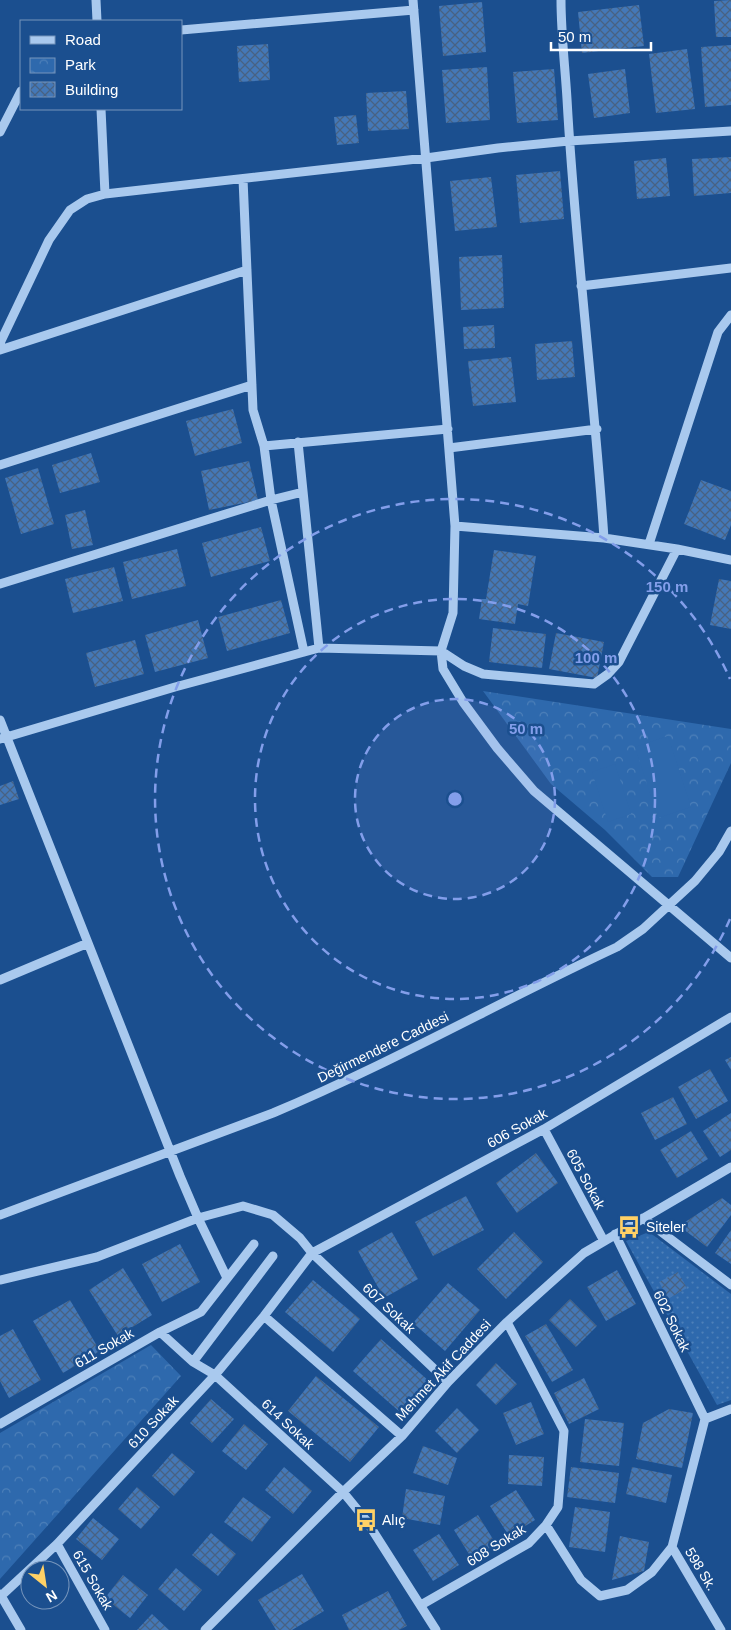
<svg xmlns="http://www.w3.org/2000/svg" width="731" height="1630" font-family="Helvetica,sans-serif">
  <style>
    .grass { fill: url(#grass-dots) }
    .park { fill: url(#park-crowns) }
    .pitch { fill: #2e69ad }
    .building { fill: url(#building-cross-hatch) }
    .lines { fill: none; stroke-linecap: round; stroke-linejoin: round }
    .minor { stroke: #a9c9ee; stroke-width: 9 }
    .ring { fill: none; stroke: #839eea; stroke-width: 2.5; stroke-dasharray: 9 6 }
    .labels { text-anchor: middle; dominant-baseline: central; stroke-width: 5; stroke-linejoin: round; paint-order: stroke }
    .street-label { font-size: 14px; fill: #fff; stroke: #1b4f8f }
    .poi-label { font-size: 14px; fill: #fff; stroke: #1b4f8f; text-anchor: start }
    .centre { fill: #839eea; stroke: #1b4f8f; stroke-width: 2.5 }
    .ring-label { font-size: 15px; text-anchor: middle; font-weight: bold; fill: #839eea; stroke: #1b4f8f; stroke-width: 5; stroke-linejoin: round; paint-order: stroke }
  </style>
  <defs>
    <pattern id="grass-dots" width="8" height="8" patternUnits="userSpaceOnUse" patternTransform="scale(1.25)"><rect width="8" height="8" fill="#2e69ad"/><path d="M2 2h.1M6 6h.1" fill="none" stroke="#4d80b9" stroke-width="1.8" stroke-linecap="round"/></pattern>
    <pattern id="park-crowns" width="20" height="18" patternUnits="userSpaceOnUse" patternTransform="scale(1.25)"><rect width="20" height="18" fill="#2e69ad"/><path d="M2 6a3 3 0 1 1 6 0M12 15a3 3 0 1 1 6 0" fill="none" stroke="#4d80b9"/></pattern>
    <pattern id="building-cross-hatch" width="8" height="8" patternUnits="userSpaceOnUse" patternTransform="scale(1.25)"><rect width="8" height="8" fill="#4478b7"/><path d="M0 0l8 8M0 8l8-8" fill="none" stroke="#486282"/></pattern>
  </defs>
  <rect width="100%" height="100%" fill="#1b4f8f"/>
  <!-- grass -->
  <path class="grass" d="M649 1232 731 1294V1400L717 1405 626 1241Z"/>
  <!-- park -->
  <path class="park" d="M483 691 731 729V763L678 877H652L605 830 551 784Z
    M151 1345 181 1376 0 1579V1433Z"/>
  <!-- pitch -->
  <path class="pitch" d="M668 736 691 807 658 818 635 747Z
    M615 764 631 814 608 822 592 772Z"/>
  <!-- building -->
  <path class="building" d="M731 0V37H716L714 1Z
    M482 2 486 52 443 56 439 6Z
    M639 5 644 46 582 53 578 12Z
    M268 44 270 80 239 82 237 46Z
    M731 45V105L705 107 701 47Z
    M687 49 695 109 656 113 649 54Z
    M487 67 490 120 446 123 442 70Z
    M554 69 558 120 517 123 513 72Z
    M625 69 630 113 594 118 588 74Z
    M406 91 409 129 368 131 366 93Z
    M356 115 359 143 337 145 334 117Z
    M731 157V193L694 196 692 159Z
    M666 158 670 196 637 199 634 161Z
    M560 171 564 219 520 223 516 175Z
    M491 177 497 227 455 231 450 181Z
    M502 255 504 308 461 310 459 257Z
    M494 325 495 348 464 349 463 327Z
    M572 341 575 377 537 380 535 344Z
    M511 357 516 402 473 406 468 361Z
    M233 409 242 443 195 456 186 421Z
    M91 453 100 482 60 493 52 465Z
    M249 461 258 500 209 510 201 471Z
    M38 468 54 524 21 534 5 478Z
    M701 480 731 491V525L725 540 684 524Z
    M85 510 93 545 72 549 65 515Z
    M261 527 270 561 211 577 202 543Z
    M177 549 186 586 132 599 123 562Z
    M494 550 536 556 528 606 518 604 515 624 479 619 482 599H486Z
    M114 567 123 601 73 613 65 579Z
    M719 579 731 581V629L710 625Z
    M281 600 290 633 227 651 218 617Z
    M198 620 208 658 155 672 145 635Z
    M493 628 546 634 542 668 489 662Z
    M556 633 604 642 597 678 549 669Z
    M135 640 144 674 95 687 86 653Z
    M13 781 19 799 0 805V786Z
    M731 1057V1070L725 1060Z
    M710 1069 728 1101 696 1119 678 1087Z
    M673 1097 687 1124 655 1140 641 1113Z
    M731 1113V1150L720 1157 703 1131Z
    M691 1131 708 1159 677 1178 660 1150Z
    M536 1153 558 1183 517 1213 496 1183Z
    M466 1196 484 1230 433 1256 415 1222Z
    M722 1198 731 1205V1215L707 1247 679 1226Z
    M731 1230V1264L715 1253Z
    M392 1232 418 1279 384 1298 358 1251Z
    M514 1232 543 1262 506 1299 477 1269Z
    M180 1244 200 1282 162 1302 142 1264Z
    M123 1268 152 1315 118 1336 89 1290Z
    M617 1270 636 1304 606 1321 587 1287Z
    M678 1272 687 1288 668 1299 659 1282Z
    M313 1280 360 1319 333 1352 285 1312Z
    M448 1283 480 1310 445 1351 413 1323Z
    M570 1299 597 1326 576 1347 549 1320Z
    M70 1300 100 1351 63 1373 33 1321Z
    M546 1324 573 1370 552 1382 525 1336Z
    M13 1329 41 1380 9 1398 0 1381V1336Z
    M381 1339 429 1381 401 1413 353 1371Z
    M496 1363 517 1384 496 1405 476 1385Z
    M316 1376 379 1427 350 1462 288 1411Z
    M584 1378 599 1409 569 1424 554 1393Z
    M211 1399 234 1419 212 1443 190 1423Z
    M531 1402 544 1434 516 1445 503 1413Z
    M457 1408 479 1430 457 1453 435 1431Z
    M669 1409 693 1413 682 1468 636 1459 643 1423Z
    M585 1419 624 1423 619 1466 580 1462Z
    M244 1424 268 1444 246 1470 222 1451Z
    M423 1446 457 1458 448 1485 413 1473Z
    M172 1453 195 1472 174 1496 152 1476Z
    M509 1455 544 1457 542 1486 508 1484Z
    M284 1467 312 1491 293 1514 265 1490Z
    M571 1467 619 1473 615 1503 567 1497Z
    M632 1467 672 1475 666 1503 626 1494Z
    M137 1487 160 1507 141 1529 118 1509Z
    M406 1489 445 1496 440 1525 402 1518Z
    M516 1490 535 1520 509 1536 490 1506Z
    M243 1497 271 1517 252 1542 224 1522Z
    M575 1507 610 1512 605 1552 569 1547Z
    M478 1515 496 1544 472 1559 454 1530Z
    M93 1518 119 1539 102 1560 76 1539Z
    M211 1533 236 1554 218 1576 192 1555Z
    M439 1534 459 1565 433 1581 413 1550Z
    M620 1536 649 1542 644 1571 612 1580Z
    M176 1568 202 1590 184 1611 158 1589Z
    M302 1574 324 1611 292 1630H276L258 1600Z
    M123 1575 148 1595 130 1618 105 1598Z
    M388 1591 407 1626 399 1630H349L342 1615Z
    M152 1614 169 1630H137Z"/>
  <g class="lines">
    <!-- minor -->
    <path class="minor" d="M96 0 97 21
      M413 0 455 526 453 613 441 651 443 669 463 702 497 748 534 791 731 958
      M561 0C561 33 565 66 567 99 575 245 594 391 604 538
      M181 30 414 10
      M101 109 105 194
      M0 132 21 91
      M243 179 253 410 264 446 271 500 304 652
      M581 286 731 268
      M0 343 49 240 70 210 87 199 105 194 426 158 498 148 569 141 731 131
      M0 350 247 270
      M298 442 319 648
      M264 446 448 429
      M449 448 597 429
      M0 465 252 385
      M455 526 604 538 677 549 731 560
      M649 544 718 332 731 315
      M0 584 271 500 303 492
      M0 720 180 1176 198 1218 227 1278
      M0 739 175 687 319 648 441 651 464 666 483 674 594 684 608 674 619 662 677 549
      M0 980 88 943
      M544 1129 604 1241
      M0 1215 273 1113C390 1064 501 1001 617 947L643 929 695 881 719 852 731 831
      M643 1218 731 1285
      M615 1234 705 1419
      M0 1280 97 1257 198 1218 243 1206 273 1215 300 1238 312 1253 448 1382
      M264 1316 402 1436
      M160 1332 201 1312 254 1244
      M193 1362 273 1256
      M705 1419 731 1409
      M0 1424 160 1332 193 1362 215 1375 343 1492 366 1520 436 1630
      M546 1525 581 1580 600 1596 627 1590 652 1572 672 1547 705 1419
      M57 1544 105 1630
      M672 1547 721 1630
      M0 1594 21 1630
      M0 1597 57 1544 215 1375 264 1316 312 1253 544 1129 731 1017
      M421 1605 529 1543 546 1525 558 1507 564 1431 507 1322
      M205 1630 343 1492 402 1436 448 1382 507 1322 546 1287 584 1253 731 1167"/>
  </g>
  <!-- distance rings -->
  <circle cx="455" cy="799" r="100" fill="#839eea" fill-opacity=".12"/>
  <g class="ring">
    <circle cx="455" cy="799" r="100"/>
    <circle cx="455" cy="799" r="200"/>
    <path d="M730 919A300 300 0 1 1 730 679"/>
  </g>
  <!-- icons -->
  <defs>
    <symbol id="bus-bare" viewBox="-9 -9 18 18"><path d="M-5-6H5V4H4V6H2V4H-2V6H-4V4H-5ZM-3.5-4V0h7V-4ZM-3.5 1.2v1.5H-2V1.2ZM2 1.2v1.5H3.5V1.2Z" fill="#ffd166" stroke="#1b4f8f" stroke-width="2.5" paint-order="stroke"/></symbol>
  </defs>
  <g fill-rule="evenodd">
    <use href="#bus-bare" x="613" y="1211" width="32" height="32"/>
    <use href="#bus-bare" x="350" y="1504" width="32" height="32"/>
  </g>
  <g class="labels">
    <!-- street labels -->
    <g class="street-label">
      <text transform="translate(383 1047) rotate(-26)">Değirmendere Caddesi</text>
      <text transform="translate(517 1128) rotate(-29)">606 Sokak</text>
      <text transform="translate(586 1179) rotate(62)">605 Sokak</text>
      <text transform="translate(389 1308) rotate(43)">607 Sokak</text>
      <text transform="translate(672 1321) rotate(64)">602 Sokak</text>
      <text transform="translate(104 1348) rotate(-30)">611 Sokak</text>
      <text transform="translate(443 1370) rotate(-47)">Mehmet Akif Caddesi</text>
      <text transform="translate(153 1422) rotate(-47)">610 Sokak</text>
      <text transform="translate(288 1424) rotate(43)">614 Sokak</text>
      <text transform="translate(496 1545) rotate(-32)">608 Sokak</text>
      <text transform="translate(701 1569) rotate(59)">598 Sk.</text>
      <text transform="translate(93 1580) rotate(60)">615 Sokak</text>
    </g>
    <!-- poi labels -->
    <g class="poi-label">
      <text x="646" y="1227">Siteler</text>
      <text x="382" y="1520">Alıç</text>
    </g>
  </g>
  <circle cx="455" cy="799" r="8" class="centre"/>
  <g class="ring-label">
    <text x="667" y="592">150 m</text>
    <text x="596" y="663">100 m</text>
    <text x="526" y="734">50 m</text>
  </g>
  <!-- legend -->
  <rect x="20" y="20" width="162" height="90" fill="#1b4f8f" stroke="#7695bc"/>
  <rect x="30" y="36" width="25" height="8" fill="#a9c9ee" stroke="#7695bc"/>
  <text x="65" y="45" font-size="15" fill="#ffffff">Road</text>
  <rect x="30" y="58" width="25" height="15" fill="url(#park-crowns)" stroke="#7695bc"/>
  <text x="65" y="70" font-size="15" fill="#ffffff">Park</text>
  <rect x="30" y="82" width="25" height="15" fill="url(#building-cross-hatch)" stroke="#7695bc"/>
  <text x="65" y="95" font-size="15" fill="#ffffff">Building</text>
  <!-- north arrow -->
  <g transform="translate(45 1585) rotate(150)"><circle r="24" fill="#1b4f8f" stroke="#7695bc"/>
  <path d="M0-4L9 19L0 12L-9 19Z" fill="#ffd166"/>
  <text y="-8" font-size="14" font-weight="bold" text-anchor="middle" fill="#ffffff">N</text>
  </g>
  <!-- scale -->
  <path d="M551 42v8h100v-8" fill="none" stroke="#ffffff" stroke-width="2.5"/>
  <text x="558" y="42" font-size="15" fill="#ffffff" stroke="#1b4f8f" stroke-width="4" paint-order="stroke">50 m</text>
</svg>
